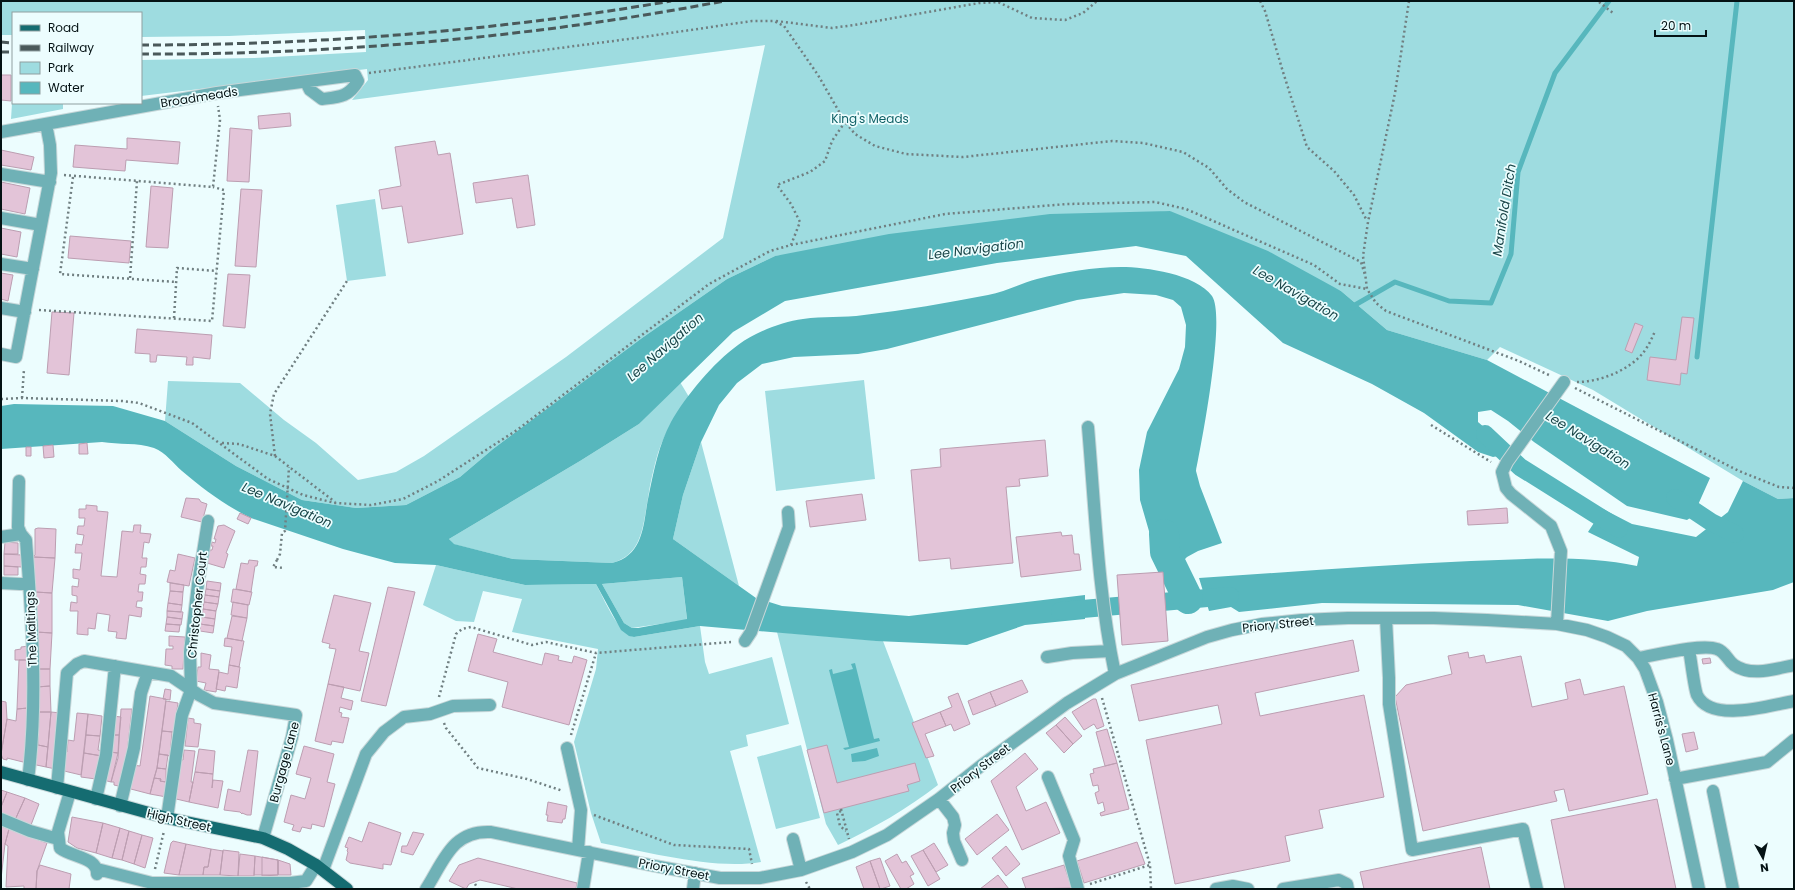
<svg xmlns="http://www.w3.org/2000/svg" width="1795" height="890" font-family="Poppins,sans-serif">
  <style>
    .green { fill: #9edce0 }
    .water { fill: #57b7bd; fill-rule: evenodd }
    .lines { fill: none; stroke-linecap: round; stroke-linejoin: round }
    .stream { stroke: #57b7bd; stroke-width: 5 }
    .canal { stroke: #57b7bd; stroke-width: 18 }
    .river { stroke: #57b7bd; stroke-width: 30 }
    .building { fill: #e3c4d8; stroke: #bc9eb1 }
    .minor-casing { stroke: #c7d7d9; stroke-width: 14 }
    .major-casing { stroke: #c7d7d9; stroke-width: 14 }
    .path { stroke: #707f81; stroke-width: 2.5; stroke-dasharray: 2 3; stroke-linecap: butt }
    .minor { stroke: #6fb1b6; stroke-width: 12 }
    .major { stroke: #156c71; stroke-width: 12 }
    .rail { stroke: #4a595a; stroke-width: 3; stroke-dasharray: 8 4; stroke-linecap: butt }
    .path-bridge { stroke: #707f81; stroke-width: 2.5; stroke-dasharray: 2 3; stroke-linecap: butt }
    .labels { text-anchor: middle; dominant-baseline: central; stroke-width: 3.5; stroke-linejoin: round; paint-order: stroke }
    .street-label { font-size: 12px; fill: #041214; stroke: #ecfdfe }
    .park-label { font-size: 12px; fill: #0f6166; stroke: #ecfdfe }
    .water-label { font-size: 13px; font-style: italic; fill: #194548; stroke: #ecfdfe }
  </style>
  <rect width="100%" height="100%" fill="#ecfdfe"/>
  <!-- green -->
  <path class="green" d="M1 1H1794V498L1778 499 1743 481 1593 390 1500 347 1487 360 1387 330 1341 291 1169 211 775 256 727 279 642 338 493 449 460 477 406 505 356 508 302 500 236 466 165 421 168 381 240 383 284 420 316 443 358 480 396 472 424 456 566 357 723 238 765 45 352 100 368 80 367 69 141 96V60L254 58 366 52 365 30 229 36 141 37V13H13V35H1Z
    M13 88V103H63V109L11 119Z
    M375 199 386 276 347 281 336 205Z
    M864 380 875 479 776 491 765 391Z
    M680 382 689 397C676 415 665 432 658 453 654 467 650 483 648 498 643 524 643 555 612 563L513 559 453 544 449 539 580 461 639 424Z
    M701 442 739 586 673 539 683 495Z
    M436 565 525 585 596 584C604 599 618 633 634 637L700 626 705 662 709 674 772 657 789 724 746 735 748 746 730 751 761 862C714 870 648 852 601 843L591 813 574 742 596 669 598 649 512 632 522 599 483 591 474 622 456 621 423 605Z
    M682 577 687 620 632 628 624 623 602 584Z
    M777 632 883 641 938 785C907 809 874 828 838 845L826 824Z
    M801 745 820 818 776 829 757 757Z"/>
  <!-- water -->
  <path class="water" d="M1170 211 1268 251 1341 291 1387 330 1487 360 1710 478 1693 516 1687 520 1627 506 1534 442 1508 421 1491 410 1478 412V422L1506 446 1498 456 1493 457 1478 452 1424 413 1372 384 1283 343 1186 256 1136 246 997 263 785 301 733 332 639 424 580 461 449 539 454 544 513 559 612 563C646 555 643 520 649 494 654 470 659 444 671 422 685 397 714 362 738 345 756 332 781 322 803 319 823 316 843 318 864 315 905 310 947 303 988 295 1005 292 1021 283 1037 279 1064 272 1093 267 1121 267 1146 267 1196 274 1212 296 1226 316 1202 441 1196 471L1200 486 1222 543 1198 551 1187 557 1180 564V572L1171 573 1159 558 1151 538 1140 500 1139 470 1147 432 1179 369 1185 347 1186 325 1181 307 1173 300 1156 295 1124 293 1077 300 887 349 858 354 794 357 762 364 737 383 719 405 701 442 683 495 673 539 756 598 782 606 909 616 1085 595V619L1025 625 967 645 876 641 700 626 634 637 629 636 621 630 596 584 525 585 436 565 395 563 343 549 251 518C226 506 203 489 182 471 173 463 166 453 154 448 137 442 119 445 102 442L1 449V406L14 404 113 406 165 421 236 466 302 500 356 508 406 505 460 477 493 449 642 338 727 279 775 256 889 234 1050 214ZM682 577 687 619 638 628H632L624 623 602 584Z
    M1525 461 1583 503 1576 510 1517 471Z
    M1743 481 1778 499 1794 498V582L1773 590 1647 611 1608 621 1518 605 1322 603 1239 612 1231 607 1209 611 1199 578C1290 572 1380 565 1471 561 1526 559 1583 555 1637 566L1639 557 1588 532 1603 509 1632 524 1696 537 1728 512Z
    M855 663 874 739 879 738 880 741 845 750 843 748 849 747 829 670 832 669 833 674 853 669 851 664Z
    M877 748 879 756 865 761 852 762 851 754Z"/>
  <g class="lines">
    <!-- stream -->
    <path class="stream" d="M1353 308 1355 305 1395 282 1449 301 1491 303 1511 254 1518 172 1555 73 1609 1
      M1697 357 1737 1"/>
    <!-- canal -->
    <path class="canal" d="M1485 434 1520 467 1619 529
      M1675 498 1711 522 1735 534
      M1060 611 1230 596"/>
    <!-- river -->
    <path class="river" d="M1164 534 1165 552 1188 599"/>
  </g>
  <!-- building -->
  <path class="building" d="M1 75H11V101L1 100Z
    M290 113 291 126 259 129 258 116Z
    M230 128 252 130 249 182 227 181Z
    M127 138 180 142 178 164 126 160 125 171 73 167 75 145 127 149Z
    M435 141 438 155 450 153 463 234 408 243 402 206 382 209 379 190 401 186 395 147Z
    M1 150 34 157 31 170 1 165Z
    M528 175 535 225 517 228 512 198 476 203 473 183Z
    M1 182 30 188 25 214 1 209Z
    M151 186 173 188 168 248 146 247Z
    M241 189 262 190 256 267 235 266Z
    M1 228 21 232 17 257 1 254Z
    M70 236 131 241 129 263 68 258Z
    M1 273 13 275 8 301 1 299Z
    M228 274 250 275 245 328 223 326Z
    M52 312 74 313 69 375 47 373Z
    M1682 317 1694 318 1687 374 1681 373 1680 385 1647 380 1650 357 1676 360Z
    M1635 323 1643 326 1632 353 1625 350Z
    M137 329 212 335 210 359 193 357V365H186L187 357 157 355 156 362H150V354L135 353Z
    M1045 440 1048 476 1019 479 1020 486 1006 487 1013 563 951 569 950 558 919 561 911 470 941 467 940 449Z
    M87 443 88 454H79V444Z
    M53 445 54 457 44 458 43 446Z
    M26 447H31V456H26Z
    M862 494 866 520 810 527 806 501Z
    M186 498 199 499 201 502 207 504 202 522 181 517Z
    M86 505 97 506V511L108 512 101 576 117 577 122 531 133 532 134 525H141L140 533 151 534 149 543 144 542 142 558H147L146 567H141L140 574 146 575 145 584H139L138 592H143L142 601H137L136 607 142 608 141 617 129 615 126 639 116 638 117 632 108 631 110 615 97 613 95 629 88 628V635L77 634 78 611H70L71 602 77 603V596L72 595V586L78 587 79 579 73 578V569L80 570 82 553H75L76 544 82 545 84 535 77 534 78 526H84L85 518H79V509H86Z
    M1507 508 1508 523 1468 525 1467 511Z
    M240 513 251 518 248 524 237 519Z
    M224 525 235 531 226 553 228 554 224 568 207 563 210 550H212L213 546H211L212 542 215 543 216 539H214L218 526Z
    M38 528 56 529 55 558 33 557 35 555V529Z
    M1061 532 1062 536 1072 535 1074 554H1079L1081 570 1021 577 1016 537Z
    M5 542 18 543V554H4Z
    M4 554 22 555V567L4 566Z
    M178 554 195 558 189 586 167 582 170 570 175 571Z
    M33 557 55 558 52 593 35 592 33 585Z
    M249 560 258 561 257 566H255L251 592 236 589 241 563 248 564Z
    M4 566 18 567V575H4Z
    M1163 572 1168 641 1122 645 1117 575Z
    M207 581 221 583 220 591 206 589Z
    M170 583 184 585 183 592 170 591Z
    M388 587 415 592 386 706 361 701Z
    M206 589 220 591 219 597 205 595Z
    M233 589 252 592 249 605 231 602Z
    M170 591 183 592 182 605 168 603Z
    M35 592 52 593V633L36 632 37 598H35Z
    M205 595 219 597 218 604 204 602Z
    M334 595 371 603 359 651 369 653 360 691 328 684 336 649 329 648 330 644 322 642Z
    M204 602 218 604 216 611 203 609Z
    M233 602 248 605 247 618 231 615Z
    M168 603 182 605 181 612 167 611Z
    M203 609 216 611 215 619 202 617Z
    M167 611 183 612 182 619 167 617Z
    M232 616 247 618 242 641 227 638Z
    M167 617 182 619 181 625 166 624Z
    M202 617 215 619 214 626 200 624Z
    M166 624 180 625 179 632 165 631Z
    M200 624 214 626 213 633 200 631Z
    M36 632 52 633 50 669H37Z
    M478 634 497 639 493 652 542 665 545 653 559 656 558 660 572 663 574 656 587 660 569 725 502 707 508 682 468 671Z
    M169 636 185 637 183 669H172V666L165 665 166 649H173V646H169Z
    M225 638 244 641 239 667 229 665 232 647 224 646Z
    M1353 640 1359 671 1255 693 1260 716 1364 695 1384 797 1319 810 1323 828 1285 836 1290 861 1175 884 1146 740 1222 724 1218 705 1139 721 1131 685Z
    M29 646V660H15V650L21 649V647Z
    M1468 652 1469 658 1484 655 1486 663 1521 656 1532 707 1568 699 1565 683 1580 679 1584 695 1624 686 1648 794 1569 811 1564 789 1554 791 1557 801 1423 831 1395 697 1406 685 1452 674 1448 656Z
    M201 653 211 655 209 669 219 670 216 692 204 690 206 683 196 681 198 667H201Z
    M1710 658 1711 663 1703 664 1702 659Z
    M19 660H29L28 708 17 709Z
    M229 665 240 667 237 688 226 686 225 691 216 689 219 672 228 674Z
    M37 669H50V686L36 687Z
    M1022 680 1028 692 996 706 990 692Z
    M328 684 344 687 341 698 353 701 351 710 340 707 339 712 342 713 341 717 349 718 343 743 332 741 331 745 315 741Z
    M50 686 51 712H39L37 687Z
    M165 689 171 690 170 700 163 699Z
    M990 692 996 706 973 715 968 701Z
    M958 693 970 724 954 731 951 724 946 726 940 712 952 707 948 697Z
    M150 696 166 699 157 768 150 794 127 788 132 765 140 766Z
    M1093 699H1096L1104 726 1097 729 1094 724 1084 730 1072 712Z
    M1 701 6 702 7 719 1 754Z
    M166 701 178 703 174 732 162 731Z
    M28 708 27 763 7 758V760L3 759 1 754 7 719 16 721 17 709Z
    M121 709H132L126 763 127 788 114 785V782H111L118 758Z
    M39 712H51L48 747 38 745Z
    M51 712 61 713 60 770 46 767Z
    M940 712 946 726 925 734 934 756 926 758 912 723Z
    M77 713 88 714 81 775 60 770 63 751 67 752 68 740 74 741Z
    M88 714 102 716 100 736 86 735Z
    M113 716 121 717 119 735H111Z
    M1065 717 1082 736 1073 744 1056 725Z
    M188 718 194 719V723L201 724 198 747 185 746Z
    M1056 725 1073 744 1064 753 1046 733Z
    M1107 729 1117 763 1105 766 1096 732Z
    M162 731 172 732 170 756 159 754Z
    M1694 732 1698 749 1686 752 1682 734Z
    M86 735 100 736 98 750 102 751V756L84 753Z
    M111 735H119L118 753 110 752Z
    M28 743 48 747 46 767 27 763Z
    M827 745 837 783 915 763 920 781 907 785 909 791 824 813 807 750Z
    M304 746 334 754 327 782 335 784 324 827 312 824 311 829 302 827 300 832 292 830 294 825 284 822 291 795 305 799 311 778 296 774Z
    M199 749 215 751 213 774 195 772Z
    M184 750 195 751 191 782H193L189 802 172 798 179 760H183Z
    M248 750 258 751 251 815H247L242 813V814L240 812 224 810 228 789 240 792Z
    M110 752 118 753 111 782 96 778Z
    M84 753 102 756 96 779 81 777Z
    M1025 753 1038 769 1016 787 1026 811 1046 802 1060 833 1022 850 991 781Z
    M159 754 168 755 166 769 157 768Z
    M1117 763 1129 809 1101 816 1100 813 1105 811 1103 802 1098 804 1095 793 1099 791 1098 785 1093 786 1090 774 1094 773 1093 769Z
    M157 768 166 769V782L160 781 161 779 154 778Z
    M195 772 213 774 212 788 213 780 223 781 218 808 189 802Z
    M154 778 161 779 160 781 166 782 167 779 174 781 172 798 150 794Z
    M1 790 7 792 1 807Z
    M7 792 25 798 15 820 1 815V807Z
    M25 798 39 804 31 825 15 820Z
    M1657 799 1676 889H1565L1551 820Z
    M548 802 567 806 565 819H563L562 823 547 821 548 815H546Z
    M997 814 1009 830 977 855 965 839Z
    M72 817 103 823 96 853 77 848 68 842Z
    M369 822 401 833 391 865 383 864V869L350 863 346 860 348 852 347 851 348 848 345 847 349 837 362 842Z
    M103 823 120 828 112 858 96 853Z
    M1 826 9 829 5 844 1 879Z
    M120 828 129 831 122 860 112 858Z
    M9 829 47 843 37 871 36 889H24V886L6 887 8 846 5 844Z
    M129 831 142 835 134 864 122 860Z
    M413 832 424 834 413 855 401 852 402 846H407Z
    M142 835 153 838 145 868 134 864Z
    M173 841 186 844 179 875 164 873 171 843Z
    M1137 842 1145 864 1084 883 1077 861Z
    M934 843 948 865 936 872 923 850Z
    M186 844 211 849 208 867H204L203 875H179Z
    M1006 846 1020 864 1006 876 992 858Z
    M1481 847 1490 889H1364L1360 872Z
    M211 849 223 851 220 875H203L204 867H208Z
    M223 850 239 852 238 876 220 875Z
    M923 850 940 879 928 886 911 856Z
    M240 854 255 856 254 876H238Z
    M897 854 902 863 906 861 914 874 910 876 914 884 906 889H901L885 861Z
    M255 856 278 860V875H254Z
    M262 857 278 860V875L262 876Z
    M478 858 577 883 576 889H518L480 880 469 884 466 889 449 881 459 865Z
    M880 858 890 886 881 889H880L870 861Z
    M278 860 290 864 291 875H278Z
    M870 861 880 889H864L856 867Z
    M40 865 71 874 69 889H36L37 871Z
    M1064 865 1072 888 1026 889 1022 878Z
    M998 875 1009 889H980Z"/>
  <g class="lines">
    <defs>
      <path id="minor" d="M1 132 217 93 355 75 358 81C349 97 339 97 322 99L310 90 306 82
        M1 174 50 182
        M1 218 41 225
        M1 264 33 269
        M1 308 25 312
        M1 354 16 357 51 173 50 145 46 124
        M1088 427C1095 509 1098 593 1115 674
        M19 481 18 527 21 534 26 540C32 620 38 701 28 780
        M1 537 21 534
        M1 583 20 584 29 583
        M1386 618 1389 678V704L1412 850 1523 829 1537 889
        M1557 624 1561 551 1551 526 1511 494 1506 488 1502 472 1507 462 1564 382
        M745 641 751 632 789 527 788 512
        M1689 649C1691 660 1694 687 1697 695 1711 724 1771 705 1794 701
        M1047 657 1072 653 1110 651
        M1638 658C1656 655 1702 643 1717 649 1726 652 1727 660 1734 665 1751 677 1775 669 1794 665
        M567 748 581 810 578 850
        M1048 777 1074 840 1069 856 1078 889
        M1675 779 1767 762 1794 740
        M57 788 67 673 77 664 84 661 171 676 199 695 214 703 296 715 292 737 263 838
        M1713 791 1733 889
        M70 792 58 832 60 848C71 857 98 857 97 874
        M96 799 106 755 115 666
        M939 799 953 817 955 825 953 833 954 841 962 860
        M120 806 134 748 141 693 148 672
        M167 818 182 715 191 690 190 652 198 584 208 521
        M1 819 30 831 58 839
        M793 839 801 870
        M97 869 152 883H290L306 881 316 865
        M323 870 366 754 384 732 404 717 430 714 453 706 490 705
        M426 889C444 861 452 830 491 832L650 865 720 878H760L801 870 852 852 887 835 939 799 982 765 1067 703 1115 674 1207 637 1232 630 1262 624 1302 620 1348 618H1434L1487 620 1557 624 1587 630 1607 637 1626 646 1638 658 1645 669 1657 702 1667 740 1699 889
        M583 889 589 852
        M693 889 695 873
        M1216 889 1233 886 1248 889
        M1283 889 1339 880 1347 884 1348 889"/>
      <path id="major" d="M1 772 167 818 263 838 288 849 316 865 347 889"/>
    </defs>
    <!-- minor casing -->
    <use href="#minor" class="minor-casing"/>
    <!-- major casing -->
    <use href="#major" class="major-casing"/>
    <!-- path -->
    <path class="path" d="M1260 1 1265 11 1283 72 1307 147 1334 171 1354 195 1367 221
      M1409 1 1395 93 1368 222 1363 256 1367 289 1376 303 1386 311 1519 361 1551 376
      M1599 2 1613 13
      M776 21 832 28 854 25 979 3 998 2 1032 18 1065 20 1083 13 1097 1
      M369 73 636 38 752 21H774L784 26 818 75 845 122 855 134 875 146 906 154 963 157 1112 141 1143 143 1183 152 1209 168 1227 189 1244 202 1361 262 1365 275
      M64 175 213 187 220 120 218 106
      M73 177 60 274 176 282
      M791 245 800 222 791 204 777 185 810 172 825 161 832 141 845 122
      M130 278 137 181
      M39 310 212 321 224 190 213 187
      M174 318 177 268 217 271
      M1577 382C1599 382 1628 371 1643 353 1648 347 1652 338 1655 331
      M1575 388 1739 471 1779 487 1794 488
      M22 398 24 369
      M1 399 22 398 122 401 139 403 192 423 268 479 303 495 335 503 371 505 403 499 438 481 517 430 709 284 770 251 791 245 945 214 1067 204 1155 202 1186 209 1314 265 1340 284 1367 289
      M1431 425 1491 462
      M222 443 239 444 275 456 335 502
      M275 456 270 414 274 394 347 281
      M277 560 273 567 284 568
      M439 697 456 634 462 629 471 627 532 645 546 642 596 653 731 642
      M1102 698 1150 865 1151 889
      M444 723 446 728 478 768 527 779 563 791
      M571 735 596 653
      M841 809 849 839
      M841 811 837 813 840 826 846 831
      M594 815 674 845 749 849 752 864
      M155 869 164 831
      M806 882 810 889
      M475 884 478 889
      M1090 884 1150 865"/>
    <!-- minor -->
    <use href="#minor" class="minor"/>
    <!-- major -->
    <use href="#major" class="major"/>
    <!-- rail -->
    <path class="rail" d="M1 42 13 43
      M141 45C318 45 496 31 671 1
      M1 52H13
      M141 54C332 55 536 37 724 1"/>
    <!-- path-bridge -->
    <path class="path-bridge" d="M277 560 280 554 282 533 285 531 289 467"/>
  </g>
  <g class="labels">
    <!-- street labels -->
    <g class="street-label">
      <text transform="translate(199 97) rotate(-9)">Broadmeads</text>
      <text transform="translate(197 605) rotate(-84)">Christopher Court</text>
      <text transform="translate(1278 624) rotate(-6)">Priory Street</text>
      <text transform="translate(31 629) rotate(-92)">The Maltings</text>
      <text transform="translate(1662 729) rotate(75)">Harris's Lane</text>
      <text transform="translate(284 762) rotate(-75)">Burgage Lane</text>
      <text transform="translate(980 768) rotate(-38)">Priory Street</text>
      <text transform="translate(179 820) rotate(13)">High Street</text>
      <text transform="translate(674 869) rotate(11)">Priory Street</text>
    </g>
    <!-- park labels -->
    <g class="park-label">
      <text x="870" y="118">King's Meads</text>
    </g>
    <!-- water labels -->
    <g class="water-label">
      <text transform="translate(1504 210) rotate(-81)">Manifold Ditch</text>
      <text transform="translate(976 249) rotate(-7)">Lee Navigation</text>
      <text transform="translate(1296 293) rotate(30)">Lee Navigation</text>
      <text transform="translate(665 347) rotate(-41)">Lee Navigation</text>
      <text transform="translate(1588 440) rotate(32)">Lee Navigation</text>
      <text transform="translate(287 505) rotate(23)">Lee Navigation</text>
    </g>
  </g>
  <!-- border -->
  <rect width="1795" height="890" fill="none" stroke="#041214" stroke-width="4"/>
  <!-- legend -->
  <rect x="12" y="12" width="130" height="92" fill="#ecfdfe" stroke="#8f9fa0"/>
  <rect x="20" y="25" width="20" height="6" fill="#156c71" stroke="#8f9fa0"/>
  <text x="48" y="32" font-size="12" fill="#041214">Road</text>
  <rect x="20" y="45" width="20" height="6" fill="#4a595a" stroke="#8f9fa0"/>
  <text x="48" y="52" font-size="12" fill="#041214">Railway</text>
  <rect x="20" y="62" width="20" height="12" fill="#9edce0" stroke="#8f9fa0"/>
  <text x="48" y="72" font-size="12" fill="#041214">Park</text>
  <rect x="20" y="82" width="20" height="12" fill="#57b7bd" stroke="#8f9fa0"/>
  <text x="48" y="92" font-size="12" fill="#041214">Water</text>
  <!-- north arrow -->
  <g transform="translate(1763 858) rotate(172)" stroke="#ecfdfe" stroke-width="3" paint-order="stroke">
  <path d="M0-3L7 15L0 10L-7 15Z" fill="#041214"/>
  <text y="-6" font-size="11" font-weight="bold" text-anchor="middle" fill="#041214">N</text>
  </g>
  <!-- scale -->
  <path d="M1655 30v6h51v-6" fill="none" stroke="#041214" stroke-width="2"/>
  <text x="1661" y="30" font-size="12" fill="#041214" stroke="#ecfdfe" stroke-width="3" paint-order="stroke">20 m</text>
</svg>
